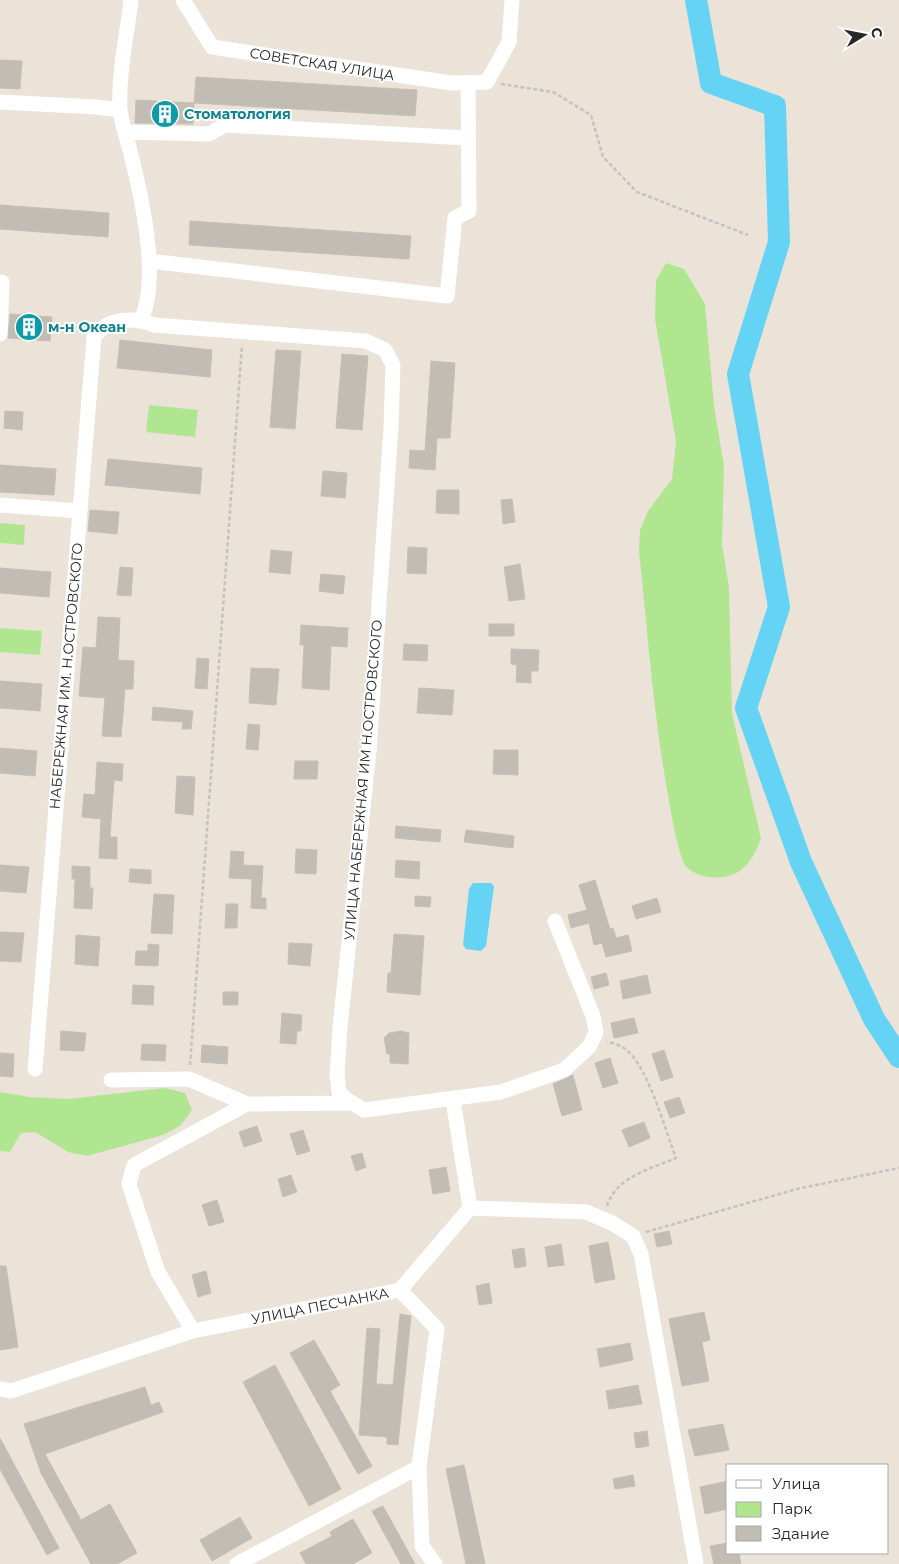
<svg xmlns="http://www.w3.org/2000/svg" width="899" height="1564" font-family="Montserrat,sans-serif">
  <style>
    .green { fill: #b1e691 }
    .water { fill: #65d3f4 }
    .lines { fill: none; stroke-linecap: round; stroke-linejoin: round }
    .river { stroke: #65d3f4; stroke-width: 22 }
    .building { fill: #c2bdb4; stroke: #c6bfb2 }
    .path { stroke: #c3c3c3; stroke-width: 2.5; stroke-dasharray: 4 2.5; stroke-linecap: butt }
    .minor { stroke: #fff; stroke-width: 15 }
    .labels { text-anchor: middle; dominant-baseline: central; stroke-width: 4; stroke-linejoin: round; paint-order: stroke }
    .street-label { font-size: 14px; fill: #282828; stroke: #fff }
    .culture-label { font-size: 14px; font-weight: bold; fill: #0d838f; stroke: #fff; text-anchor: start }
  </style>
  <rect width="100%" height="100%" fill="#ebe2d8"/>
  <!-- green -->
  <path class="green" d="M666 263 684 269 705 304 714 406 724 466 722 545 729 587 732 714 761 838C756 851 752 861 741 870 727 881 696 880 685 865 679 855 672 819 670 806 654 722 648 636 639 551L640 530 648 511 672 479 676 441 655 319 656 280Z
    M149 405 198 410 195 437 146 432Z
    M0 523 25 525 24 545 0 543Z
    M0 628 42 631 40 655 0 652Z
    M165 1088 185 1093 192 1110 180 1126 163 1135 87 1156 68 1152 35 1132 21 1133 10 1152 0 1151V1092L30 1097 68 1099Z"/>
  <!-- water -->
  <path class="water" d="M473 883H491L494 886 486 946 481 951 466 949 463 945 469 889Z"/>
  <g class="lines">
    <!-- river -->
    <path class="river" d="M696 0 711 83 775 106 779 242 738 374 779 607 746 708 801 862 874 1019 899 1057"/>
  </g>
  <!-- building -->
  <path class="building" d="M0 60 22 61 20 89 0 88Z
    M196 77 417 90 415 116 194 103Z
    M136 100 194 103 193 124 135 123Z
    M0 205 109 213 108 237 0 229Z
    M190 221 411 236 409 259 189 245Z
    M10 314 52 317 50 341 8 338Z
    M120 340 212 350 210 377 117 368Z
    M276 350 301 351 295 429 270 427Z
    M342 354 368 356 362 430 336 428Z
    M431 361 455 363 450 438H437L435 470 409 468 410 450 425 451Z
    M5 411 23 412 22 430 4 428Z
    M108 459 202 468 200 494 105 485Z
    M0 465 56 469 54 495 0 492Z
    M323 471 347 473 345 498 321 496Z
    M437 490H459V514L436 513Z
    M512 499 515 522 503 524 501 500Z
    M90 510 119 512 117 534 88 531Z
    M408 547 427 548 426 574 407 573Z
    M271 550 292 552 290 574 269 572Z
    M520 564 525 599 509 601 504 567Z
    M120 567 133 568 131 596 117 595Z
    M0 568 51 572 49 597 0 593Z
    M321 574 345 576 343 594 319 591Z
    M98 617 120 618 118 660 134 661 133 689H125L121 737 102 736 105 698 79 696 83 647 96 648Z
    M489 624H514V636H489Z
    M301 625 348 628 347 647 331 646 329 690 302 688 304 645H300Z
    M404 644 428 645 427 661 403 660Z
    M511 649 539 650 538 671H531V683L516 682 517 665 511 664Z
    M197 658 209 659 207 689 195 688Z
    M251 668 279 669 276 705 249 703Z
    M0 681 42 684 40 711 0 708Z
    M419 688 454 690 452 715 417 713Z
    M153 707 193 711 191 729H182L183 722 152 720Z
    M248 724 260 725 258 750 246 749Z
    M0 748 37 751 35 776 0 773Z
    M494 750H518V775L493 774Z
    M295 761H318L317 779H294Z
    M97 762 123 764 122 781 114 780 110 837H117V859L99 858 101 819 82 817 84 794 95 795Z
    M177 776 195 777 193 815 175 813Z
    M396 826 441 830 440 842 395 838Z
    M466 830 514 836 513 848 464 842Z
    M296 849 317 850 316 874 295 873Z
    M231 851 244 852 243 865 263 866 261 898H266V909L251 908 252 879 229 878Z
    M396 860 420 862 419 879 395 877Z
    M0 865 29 867 26 893 0 891Z
    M72 866 90 867V888H93L92 909 74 908 75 879H72Z
    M130 869 151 870V884L129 882Z
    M595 880 610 929 613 928 616 938 628 935 632 951 606 957 602 943 594 945 589 923 571 928 568 915 587 910 579 885Z
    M154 894 174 895 172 934 151 933Z
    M415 896 431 897 430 907 415 906Z
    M657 898 661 912 636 919 632 906Z
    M226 904H238L237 928H225Z
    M0 932 24 933 21 962 0 961Z
    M394 934 424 936 420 995 387 992 388 973H391Z
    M76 935 100 937 98 966 75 964Z
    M289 943 312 944 310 966 288 964Z
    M148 944 159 945 158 966 135 965 136 951H148Z
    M606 973 609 985 594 989 591 977Z
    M647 975 651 993 623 999 620 981Z
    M133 985 154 986 153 1005 132 1004Z
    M223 992H238V1005H223Z
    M282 1013 302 1015 301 1031H297L296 1044 280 1043Z
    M634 1018 638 1033 614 1038 611 1023Z
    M61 1031 86 1033 84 1051 60 1050Z
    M401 1031 409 1033 408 1064 390 1063V1054H387L384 1038 389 1033Z
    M142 1044 166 1045 165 1061 141 1060Z
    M202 1045 228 1047 227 1064 201 1062Z
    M664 1050 673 1077 661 1081 652 1054Z
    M0 1053 14 1054 13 1077 0 1076Z
    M610 1058 618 1083 603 1088 595 1063Z
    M573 1075 582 1110 562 1116 553 1084Z
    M679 1097 685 1113 670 1118 664 1102Z
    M644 1122 650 1138 629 1147 622 1130Z
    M257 1126 262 1141 244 1147 239 1132Z
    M303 1130 310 1151 297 1155 290 1134Z
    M362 1153 366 1167 356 1171 351 1156Z
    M446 1167 450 1191 433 1194 429 1170Z
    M291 1175 297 1192 283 1197 278 1179Z
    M217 1200 224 1222 209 1226 202 1205Z
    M669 1231 672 1244 657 1247 654 1234Z
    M608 1242 615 1279 595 1283 589 1246Z
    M561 1244 564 1265 548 1267 545 1247Z
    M524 1248 526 1266 515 1268 512 1250Z
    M0 1266H6L18 1347 0 1350Z
    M206 1271 211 1293 198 1297 192 1275Z
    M489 1283 492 1303 479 1305 476 1286Z
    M704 1312 710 1340 702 1342 709 1381 682 1386 669 1319Z
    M400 1314 411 1316 398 1445 387 1444V1437L359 1435 367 1328 380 1329 376 1384 393 1385Z
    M314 1340 340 1385 330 1391 372 1466 358 1474 290 1353Z
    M630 1343 633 1360 600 1367 597 1349Z
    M275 1365 341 1489 309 1506 243 1382Z
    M638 1385 642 1404 609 1409 606 1391Z
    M145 1387 151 1405 159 1402 163 1412 45 1454 81 1520 110 1504 137 1553 117 1564H91L41 1473 24 1424Z
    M723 1424 729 1450 695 1456 688 1430Z
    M647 1431 649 1446 636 1448 634 1433Z
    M0 1438 59 1548 47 1555 0 1469Z
    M464 1465 485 1564H466L446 1469Z
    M633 1475 635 1486 615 1489 613 1479Z
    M728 1481V1509L705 1514 700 1487Z
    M383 1506 415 1564H401L372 1511Z
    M240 1517 252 1538 212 1561 200 1540Z
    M353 1519 372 1553 353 1564H306L300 1553 332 1536 330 1532Z
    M728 1543V1553H739L741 1564H714L710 1546Z"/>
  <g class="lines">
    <!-- path -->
    <path class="path" d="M501 84 553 92 591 115 603 157 637 192 748 235
      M190 1065 242 345
      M607 1206C616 1177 650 1169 676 1158 665 1130 648 1065 625 1049 620 1045 613 1043 607 1042
      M646 1232 797 1189 899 1168"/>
    <!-- minor -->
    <path class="minor" d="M131 0C127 35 118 75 120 110 122 125 128 141 131 155 142 198 160 279 141 320
      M183 0 212 47 451 83 487 82 509 42 512 0
      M0 102 96 107 120 110
      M125 132 209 134 225 125 467 138
      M149 261 447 296 455 218 469 211 468 83
      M0 282H2L0 334
      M0 505 79 511
      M35 1069 94 337C108 317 133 317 154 325L366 341 385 350 393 365 391 427 369 751 340 1027 337 1075 339 1092 347 1100 364 1110 501 1092 564 1070 589 1047 596 1032 593 1016 555 921
      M111 1080 189 1079 247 1104 352 1103
      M453 1100 470 1208
      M400 1290 437 1329 419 1467 422 1546 435 1564
      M193 1331 158 1272 129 1184 134 1165 247 1104
      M0 1389 11 1391 193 1331 400 1290 470 1208 586 1212 612 1223 633 1236 641 1254 696 1564
      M237 1564 419 1467"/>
  </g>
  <!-- icons -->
  <defs>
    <symbol id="building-disc" viewBox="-11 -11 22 22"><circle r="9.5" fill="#0f9aa8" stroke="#fff"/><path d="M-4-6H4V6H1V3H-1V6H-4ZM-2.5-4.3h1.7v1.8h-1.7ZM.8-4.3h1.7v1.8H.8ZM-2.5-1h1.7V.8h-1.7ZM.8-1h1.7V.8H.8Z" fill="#fff"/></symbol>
  </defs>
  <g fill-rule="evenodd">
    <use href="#building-disc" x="149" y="98" width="32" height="32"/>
    <use href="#building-disc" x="13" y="311" width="32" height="32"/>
  </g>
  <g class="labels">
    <!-- street labels -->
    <g class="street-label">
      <text transform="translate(322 64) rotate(9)">СОВЕТСКАЯ УЛИЦА</text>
      <text transform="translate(66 676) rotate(-85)">НАБЕРЕЖНАЯ ИМ. Н.ОСТРОВСКОГО</text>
      <text transform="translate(363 780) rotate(-85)">УЛИЦА НАБЕРЕЖНАЯ ИМ Н.ОСТРОВСКОГО</text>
      <text transform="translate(320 1306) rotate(-11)">УЛИЦА ПЕСЧАНКА</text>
    </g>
    <!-- culture labels -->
    <g class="culture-label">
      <text x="184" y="114">Стоматология</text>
      <text x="48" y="327">м-н Океан</text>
    </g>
  </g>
  <!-- legend -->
  <rect x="726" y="1464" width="162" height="90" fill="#ffffff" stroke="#a9a9a9"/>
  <rect x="736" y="1480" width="25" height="8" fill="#ffffff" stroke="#a9a9a9"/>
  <text x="772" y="1489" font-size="15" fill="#282828">Улица</text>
  <rect x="736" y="1502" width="25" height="15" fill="#b1e691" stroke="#a9a9a9"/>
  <text x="772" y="1514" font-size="15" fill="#282828">Парк</text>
  <rect x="736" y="1526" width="25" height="15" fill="#c2bdb4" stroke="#a9a9a9"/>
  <text x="772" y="1539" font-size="15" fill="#282828">Здание</text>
  <!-- north arrow -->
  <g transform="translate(864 35) rotate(80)" stroke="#ffffff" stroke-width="4" paint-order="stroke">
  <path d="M0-4L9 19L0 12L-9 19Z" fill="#282828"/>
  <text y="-8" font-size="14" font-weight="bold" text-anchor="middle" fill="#282828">С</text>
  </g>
</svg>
